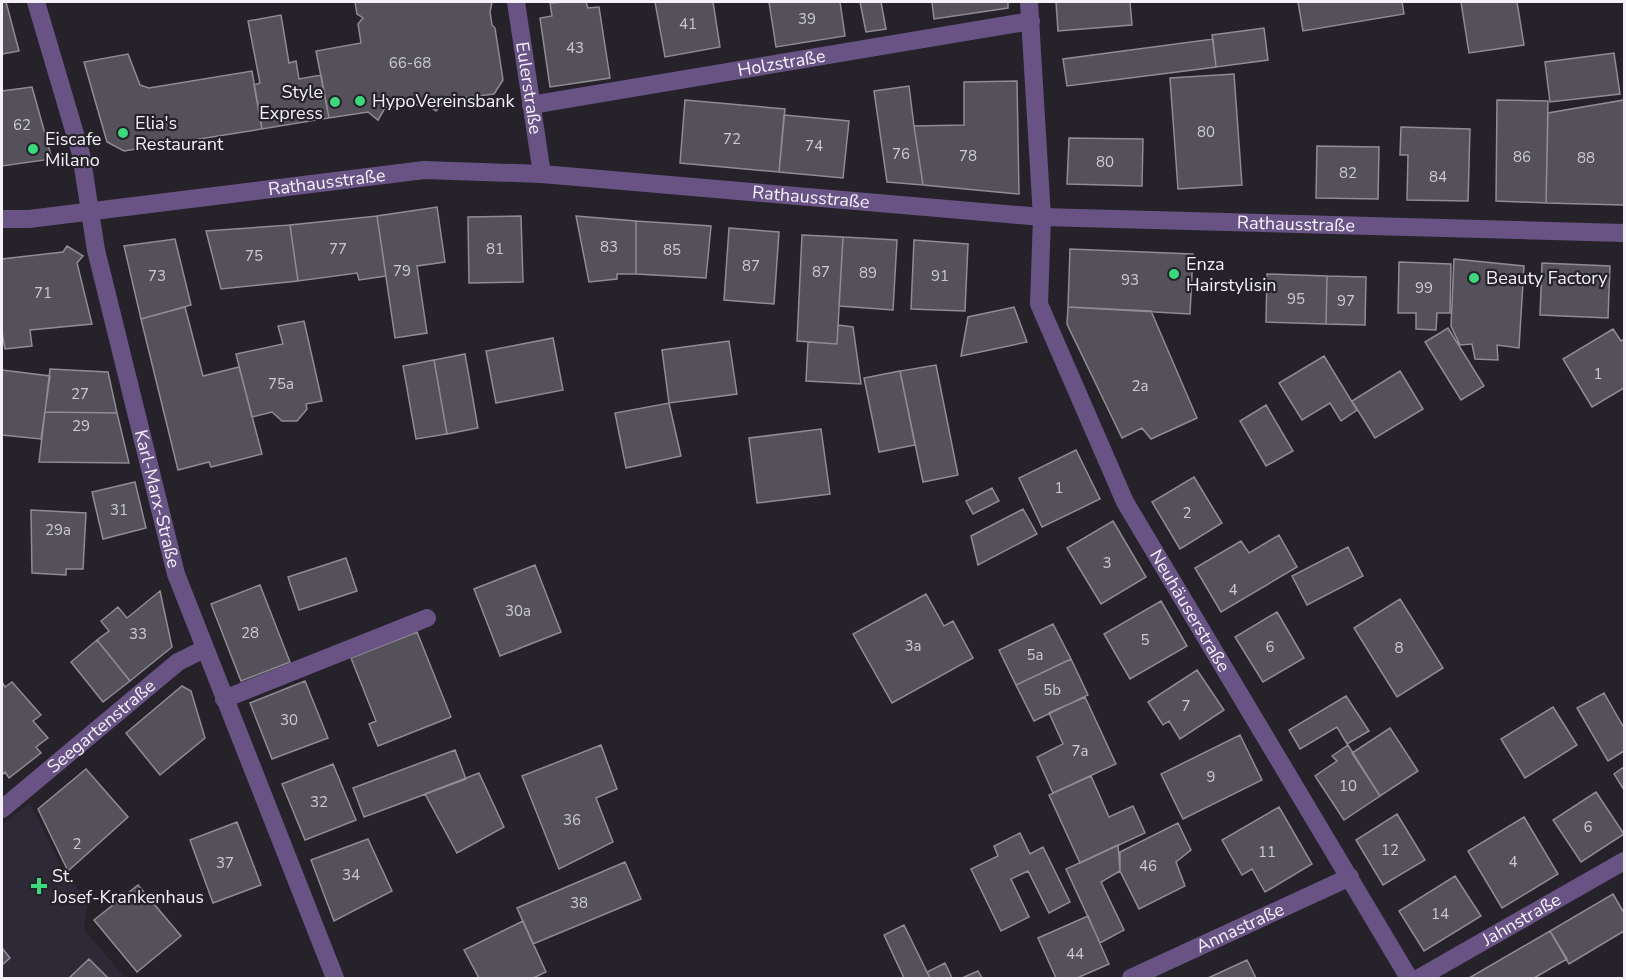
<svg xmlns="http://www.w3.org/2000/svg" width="1626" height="980" font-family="'Nunito Sans',sans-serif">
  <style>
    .built { fill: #2e2936 }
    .building { fill: #54515a; stroke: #8f8c95; stroke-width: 1.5 }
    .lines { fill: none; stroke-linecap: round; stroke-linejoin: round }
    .lane { stroke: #695385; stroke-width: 18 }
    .street { stroke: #695385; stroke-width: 18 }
    .poi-dot { fill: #3dd77e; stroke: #252229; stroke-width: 2 }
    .labels { text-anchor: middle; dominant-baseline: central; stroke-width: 4.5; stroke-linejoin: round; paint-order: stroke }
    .number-label { font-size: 15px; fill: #cccad0 }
    .street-label { font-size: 18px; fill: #f4f2f8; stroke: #252229 }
    .poi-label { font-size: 18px; fill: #f4f2f8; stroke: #252229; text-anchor: start }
  </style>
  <rect width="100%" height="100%" fill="#252229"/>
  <!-- built -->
  <path class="built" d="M29 803 39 820 63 872 88 900 84 929 125 978H2V825Z"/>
  <!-- building -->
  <path class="building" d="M2 2H6L19 51 2 54Z
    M355 2H492L490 12 492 25 495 28 503 80 494 94 446 100 436 111 426 104 385 108 378 120 368 112 329 118 316 51 361 43 358 24 363 18 357 14Z
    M564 2H586L588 8 599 7 610 78 550 87 540 18 552 16 550 3Z
    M655 2H713L720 47 665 57Z
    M769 2H840L845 36 776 47Z
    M860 2H881L886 29 866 32Z
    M932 2H1008V8L934 19Z
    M1056 2H1130L1132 25 1058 31Z
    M1298 2H1402L1404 14 1303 31Z
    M1461 2H1517L1524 45 1469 53Z
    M281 15 289 63 296 61 299 79 321 75 329 118 262 129 254 85 260 83 248 21Z
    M1264 28 1268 60 1216 67 1212 35Z
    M1213 39 1216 67 1067 86 1063 59Z
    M1614 53 1620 94 1550 102 1545 62Z
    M128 54 140 85 149 88 252 71 262 129 124 151 107 142 84 62Z
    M1234 74 1242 185 1178 189 1170 78Z
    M1017 81 1019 194 923 185 914 126 964 125V82Z
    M909 86 914 126 923 185 887 182 874 91Z
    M32 87 52 159 2 166V91Z
    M685 100 785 109 779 172 680 163Z
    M1497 100 1548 101 1546 203 1496 201Z
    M1624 100V205L1546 203 1548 113Z
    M784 115 849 121 843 178 779 172Z
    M1401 127 1470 129 1468 201 1407 200 1408 155H1400Z
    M1069 138 1143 139 1142 186 1067 184Z
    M1317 146 1379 147 1378 199 1316 198Z
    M437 207 445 262 417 266 427 333 395 338 377 216Z
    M377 216 386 276 359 280 357 273 298 281 290 225Z
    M521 216 523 282 469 283 468 217Z
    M576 216 636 221V274H617V279L589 282Z
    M636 221 711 226 706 278 636 274Z
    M290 225 298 281 221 289 206 231Z
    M729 228 779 232 774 304 724 300Z
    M802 235 843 237 837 344 797 341Z
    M843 237 897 240 893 310 839 306Z
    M175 239 191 305 141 319 124 246Z
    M914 240 968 244 965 311 911 309Z
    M67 246 83 256 77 263 92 324 30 330 32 346 5 349 2 332V259L63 252Z
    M1070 249 1193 254 1190 314 1068 307Z
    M1454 259 1524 266 1519 348 1497 345 1498 360 1475 359 1472 344 1460 345 1451 326Z
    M1399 262 1451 264 1450 313H1437L1436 330 1416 329V313H1398Z
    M1542 263 1610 266 1608 318 1540 315Z
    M1267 274 1327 276 1326 324 1266 322Z
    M1327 276 1366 277 1365 325 1326 324Z
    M185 307 203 376 239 367 262 454 211 467 209 462 178 470 141 319Z
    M1014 307 1027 342 961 356 968 317Z
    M1068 307 1151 311 1197 418 1151 439 1142 428 1122 438 1067 324Z
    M304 321 322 401 306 404 307 409 297 421H282L272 412 252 417 236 354 283 344 278 326Z
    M838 325 853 327 861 384 806 381 808 342 837 344Z
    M1448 328 1484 386 1461 400 1425 342Z
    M1613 329 1621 341 1624 339V388L1592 407 1563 359Z
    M553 338 563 390 496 403 486 351Z
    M729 341 737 394 669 403 662 350Z
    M465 354 478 428 447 434 434 360Z
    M1324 356 1357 410 1341 421 1330 403 1302 420 1279 383Z
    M434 360 447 434 416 439 403 366Z
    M936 365 958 475 923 482 900 371Z
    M50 369 108 372 117 413 45 412Z
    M2 370 50 376 41 439 2 435Z
    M900 371 915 445 879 452 864 378Z
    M1400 371 1423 409 1375 438 1352 401Z
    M669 403 681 456 626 468 615 413Z
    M1266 405 1293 451 1266 466 1240 421Z
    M45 412 117 413 129 463 39 462Z
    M821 429 830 494 757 503 749 438Z
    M1076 450 1100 499 1042 527 1019 478Z
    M1194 477 1222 523 1180 549 1152 502Z
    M135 482 146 528 103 539 92 492Z
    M992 488 999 501 973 514 966 501Z
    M1023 509 1037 534 978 565 971 536Z
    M31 510 86 513 83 569H66V575L32 573Z
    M1113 521 1146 577 1101 604 1067 548Z
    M1279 535 1297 567 1221 612 1195 568 1241 541 1249 553Z
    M1348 547 1363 576 1307 605 1292 576Z
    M346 558 357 591 299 610 288 577Z
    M535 565 561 632 500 656 474 589Z
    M260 585 290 662 241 681 211 604Z
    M160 591 172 647 130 681 97 640 109 631 101 621 118 607 127 618Z
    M926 594 944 626 953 621 973 658 892 703 853 634Z
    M1400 599 1443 668 1397 697 1354 628Z
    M1161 601 1187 646 1130 679 1104 634Z
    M1277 612 1304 658 1263 682 1235 637Z
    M1053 624 1071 659 1016 685 999 650Z
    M417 632 451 717 378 746 369 724 376 721 351 658Z
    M97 640 130 681 103 702 71 662Z
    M1071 659 1088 695 1034 721 1016 685Z
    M1197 670 1224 710 1180 739 1169 721 1163 725 1148 702Z
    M305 681 328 738 272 759 250 703Z
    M2 682 5 687 12 682 41 715 33 721 48 738 36 747 41 753 9 778 5 772 2 775Z
    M182 686 191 691 205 738 160 775 126 733Z
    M1604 693 1624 728V751L1608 761 1577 708Z
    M1346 696 1369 731 1347 744 1337 727 1300 749 1289 730Z
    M1085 697 1116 764 1053 793 1037 757 1063 744 1049 713Z
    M1553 707 1577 745 1525 778 1501 739Z
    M1390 728 1418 771 1380 796 1352 753Z
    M1240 735 1262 780 1183 819 1161 774Z
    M601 745 617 789 596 798 613 842 559 869 522 776Z
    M1348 745 1380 796 1344 820 1315 776 1337 761 1332 756Z
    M455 750 466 779 364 817 353 788Z
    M333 764 356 820 305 840 282 784Z
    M1624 767V790L1614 774Z
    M86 769 128 817 68 871 38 809Z
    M479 773 504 827 457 853 425 794Z
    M1091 776 1109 817 1133 806 1145 833 1080 863 1049 795Z
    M1596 792 1624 834 1581 862 1553 820Z
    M1279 807 1312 864 1265 892 1252 869 1242 875 1222 840Z
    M1397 814 1425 860 1383 885 1356 840Z
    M1524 817 1558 874 1502 908 1468 851Z
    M237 822 261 885 213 903 190 840Z
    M1178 823 1191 850 1176 862 1185 886 1139 909 1120 871V852Z
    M1020 833 1030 854 1043 847 1070 902 1049 913 1028 871 1011 879 1029 917 1001 931 971 869 998 856 994 846Z
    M368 839 392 891 334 921 311 860Z
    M1118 845 1120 871 1101 882 1124 930 1100 943 1066 869Z
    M625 862 641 899 533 944 517 908Z
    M1455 876 1481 916 1424 951 1399 911Z
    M138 885 181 936 137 972 94 920Z
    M1613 894 1624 913V931L1569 964 1550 931Z
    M1088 916 1109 964 1077 978H1056L1038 938Z
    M523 921 546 972 533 978H479L464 950Z
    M904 925 927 972 930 978H904L884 935Z
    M1550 931 1567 959 1534 978H1469Z
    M2 948 10 958 2 965Z
    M89 959 108 978H69Z
    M1247 960 1256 978H1208Z
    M945 963 952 978H930L927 972Z
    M978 971 982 978H962Z"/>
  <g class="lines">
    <!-- lane -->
    <path class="lane" d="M224 699 427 618"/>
    <!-- street -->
    <g class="street">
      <path id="s1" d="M36 2 81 154 96 250 176 574 335 978"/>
      <path id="s2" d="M516 2 542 174"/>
      <path id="s3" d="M1029 2 1042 217 1039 304 1125 502 1409 978"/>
      <path id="s4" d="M531 105 1031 21"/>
      <path id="s5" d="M2 219H29L424 170 542 174 1042 217 1624 233"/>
      <path id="s6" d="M2 809 178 662 204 649"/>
      <path id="s7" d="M1131 978 1350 877"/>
      <path id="s8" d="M1419 978 1624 861"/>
    </g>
  </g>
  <!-- markers -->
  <g class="poi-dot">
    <circle cx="360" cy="101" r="6"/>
    <circle cx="335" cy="102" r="6"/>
    <circle cx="123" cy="133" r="6"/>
    <circle cx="33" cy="149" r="6"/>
    <circle cx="1174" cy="274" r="6"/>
    <circle cx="1474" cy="278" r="6"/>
    <path d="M36 877h6v6h6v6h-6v6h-6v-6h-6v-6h6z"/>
  </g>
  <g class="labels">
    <!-- number labels -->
    <g class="number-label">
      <text x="807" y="19">39</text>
      <text x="688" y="24">41</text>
      <text x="575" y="48">43</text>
      <text x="410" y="63">66-68</text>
      <text x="22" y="125">62</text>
      <text x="1206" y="132">80</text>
      <text x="732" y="139">72</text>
      <text x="814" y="146">74</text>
      <text x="901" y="154">76</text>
      <text x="968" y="156">78</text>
      <text x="1522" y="157">86</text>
      <text x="1586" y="158">88</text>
      <text x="1105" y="162">80</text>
      <text x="1348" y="173">82</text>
      <text x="1438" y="177">84</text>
      <text x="609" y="247">83</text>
      <text x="338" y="249">77</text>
      <text x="495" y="249">81</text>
      <text x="672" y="250">85</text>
      <text x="254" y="256">75</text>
      <text x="751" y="266">87</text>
      <text x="402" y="271">79</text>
      <text x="821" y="272">87</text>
      <text x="868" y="273">89</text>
      <text x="157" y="276">73</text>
      <text x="940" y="276">91</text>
      <text x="1130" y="280">93</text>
      <text x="1424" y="288">99</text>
      <text x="43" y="293">71</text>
      <text x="1296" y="299">95</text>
      <text x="1346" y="301">97</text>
      <text x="1598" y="374">1</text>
      <text x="281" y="384">75a</text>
      <text x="1140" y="386">2a</text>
      <text x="80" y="394">27</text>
      <text x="81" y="426">29</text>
      <text x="1059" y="488">1</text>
      <text x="119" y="510">31</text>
      <text x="1187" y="513">2</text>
      <text x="58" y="530">29a</text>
      <text x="1107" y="563">3</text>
      <text x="1233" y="590">4</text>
      <text x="518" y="611">30a</text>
      <text x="250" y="633">28</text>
      <text x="138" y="634">33</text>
      <text x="1145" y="640">5</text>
      <text x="913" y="646">3a</text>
      <text x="1270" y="647">6</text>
      <text x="1399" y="648">8</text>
      <text x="1035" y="655">5a</text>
      <text x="1052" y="690">5b</text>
      <text x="1186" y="706">7</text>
      <text x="289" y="720">30</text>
      <text x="1080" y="751">7a</text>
      <text x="1211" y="777">9</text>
      <text x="1348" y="786">10</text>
      <text x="319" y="802">32</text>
      <text x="572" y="820">36</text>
      <text x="1588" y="827">6</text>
      <text x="77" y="844">2</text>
      <text x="1390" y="850">12</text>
      <text x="1267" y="852">11</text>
      <text x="1513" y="862">4</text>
      <text x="225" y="863">37</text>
      <text x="1148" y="866">46</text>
      <text x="351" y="875">34</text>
      <text x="579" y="903">38</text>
      <text x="1440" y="914">14</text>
      <text x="1075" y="954">44</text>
    </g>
    <!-- street labels -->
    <g class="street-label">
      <text stroke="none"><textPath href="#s4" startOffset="254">Holzstraße</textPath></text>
      <text stroke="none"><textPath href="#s2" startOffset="87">Eulerstraße</textPath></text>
      <text stroke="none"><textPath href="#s5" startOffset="327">Rathausstraße</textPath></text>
      <text stroke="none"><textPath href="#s5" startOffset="813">Rathausstraße</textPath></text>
      <text stroke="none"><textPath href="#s5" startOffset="1299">Rathausstraße</textPath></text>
      <text stroke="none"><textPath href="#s1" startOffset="512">Karl-Marx-Straße</textPath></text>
      <text stroke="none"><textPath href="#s3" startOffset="645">Neuhäuserstraße</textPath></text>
      <text stroke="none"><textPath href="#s6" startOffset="129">Seegartenstraße</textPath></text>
      <text stroke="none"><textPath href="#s8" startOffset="118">Jahnstraße</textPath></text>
      <text stroke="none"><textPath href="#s7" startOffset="120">Annastraße</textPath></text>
    </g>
    <!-- poi labels -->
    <g class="poi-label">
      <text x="323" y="92" text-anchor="end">Style<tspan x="323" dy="21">Express</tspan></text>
      <text x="372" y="101">HypoVereinsbank</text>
      <text x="135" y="123">Elia's<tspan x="135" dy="21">Restaurant</tspan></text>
      <text x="45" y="139">Eiscafe<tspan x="45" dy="21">Milano</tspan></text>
      <text x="1186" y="264">Enza<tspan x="1186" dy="21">Hairstylisin</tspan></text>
      <text x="1486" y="278">Beauty Factory</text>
      <text x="52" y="876">St.<tspan x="52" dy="21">Josef-Krankenhaus</tspan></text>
    </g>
  </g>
  <!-- border -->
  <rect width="1626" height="980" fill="none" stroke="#f4f2f8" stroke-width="6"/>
</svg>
